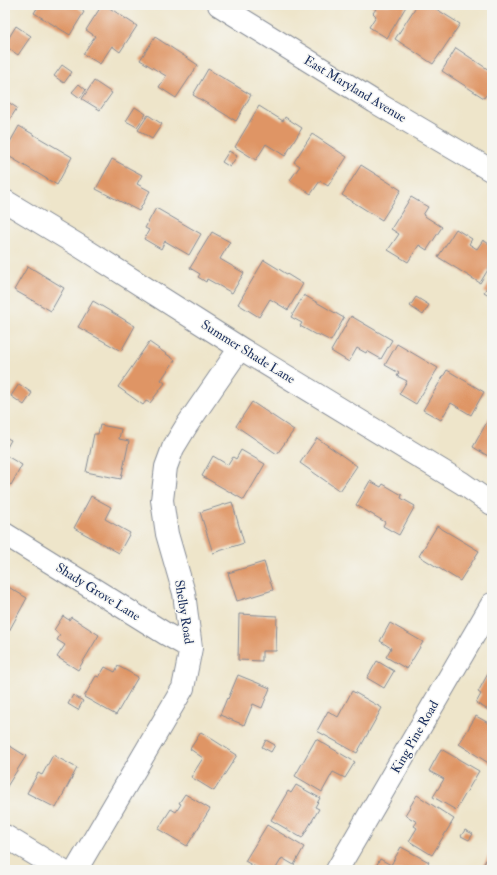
<svg xmlns="http://www.w3.org/2000/svg" width="497" height="875" font-family="'IM FELL Double Pica',serif">
  <style>
    .building { fill: #df9565 }
    .lines { fill: none; stroke-linecap: round; stroke-linejoin: round }
    .minor-casing { stroke: #848a94; stroke-width: 24 }
    .minor { stroke: #fff; stroke-width: 22 }
    .labels { text-anchor: middle; dominant-baseline: central; stroke-width: 3; stroke-linejoin: round; paint-order: stroke }
    .street-label { font-size: 13px; fill: #1b2f5e; stroke: #f6f6f2 }
  </style>
  <rect width="100%" height="100%" fill="#f6f6f2"/>
  <filter id="ink" filterUnits="userSpaceOnUse"><feTurbulence type="fractalNoise" baseFrequency=".025" numOctaves="2"/><feDisplacementMap in="SourceGraphic" scale="8" xChannelSelector="R" yChannelSelector="G"/><feConvolveMatrix kernelMatrix="1 2 1 2 8 2 1 2 1" color-interpolation-filters="sRGB"/></filter>
  <filter id="wash" filterUnits="userSpaceOnUse"><feTurbulence type="fractalNoise" baseFrequency=".012" numOctaves="4" result="noise"/><feDisplacementMap in="SourceGraphic" scale="16" xChannelSelector="R" yChannelSelector="G"/><feGaussianBlur stdDeviation="0.9" result="paint"/><feColorMatrix in="noise" values="0 0 0 0 0 0 0 0 0 0 0 0 0 0 0 0 0 1.4 0 .05"/><feComposite in="paint" operator="in"/></filter>
  <g filter="url(#wash)">
    <rect width="100%" height="100%" fill="#eee5ca"/>
    <g id="blocks">
      <!-- building -->
      <path class="building" d="M39 5H74L84 12 70 35 34 13Z
        M102 5H105L137 26 120 52 112 46 100 64 83 54 95 36 86 30Z
        M370 5H407L387 38 369 27 376 16 373 13 376 9Z
        M417 5H430L460 24 433 64 395 39Z
        M16 26 31 36 18 55 5 46V44Z
        M155 37 198 65 176 98 159 87 166 76 140 60Z
        M456 48 492 72V86L484 98 442 71Z
        M62 65 72 72 64 83 54 76Z
        M208 69 251 95 236 121 193 95Z
        M94 81 112 93 100 110 82 99Z
        M79 84 86 90 80 98 72 92Z
        M5 100 17 108 5 127Z
        M259 106 283 121 285 117 302 128 285 156 266 144 256 160 235 147 239 140Z
        M135 107 146 114 137 127 126 121Z
        M148 115 162 124 152 139 138 130Z
        M19 126 72 157 57 185 5 154V151Z
        M312 134 347 157 328 186 320 181 311 194 290 180 300 166 294 162Z
        M229 151 237 156 230 167 222 162Z
        M112 159 142 175 137 184 150 191 139 211 96 189Z
        M361 165 401 190 382 220 342 195Z
        M411 197 428 207 423 215 442 227 427 250 419 245 408 262 388 250 399 234 391 229Z
        M156 208 201 234 189 255 165 241 161 249 144 239 149 230 145 228Z
        M456 229 472 239 469 244 477 249 483 240 492 246V263L480 283 438 257Z
        M212 232 230 242 220 259 244 273 232 293 207 279 206 282 198 277 200 274 190 268Z
        M264 260 303 284 288 310 270 299 259 317 238 304Z
        M28 266 64 288 51 311 14 290Z
        M492 279V297L484 292Z
        M304 295 344 318 331 341 317 334 316 335 300 326 302 323 291 317Z
        M416 297 429 305 423 315 410 306Z
        M93 301 135 326 121 351 78 327Z
        M351 316 392 340 381 359 367 351 366 353 357 348 349 362 331 351Z
        M149 342 175 360 161 380 165 383 150 403 146 401 143 405 118 387Z
        M397 344 438 368 416 404 399 394 407 381 397 376 399 373 385 365Z
        M447 370 484 392 471 415 451 403 441 420 423 410Z
        M19 384 32 393 24 405 11 396Z
        M252 402 294 430 277 454 236 426Z
        M492 413V449L488 456 473 447Z
        M100 425 121 429 119 439 129 441 121 479 86 472 94 434H98Z
        M5 437 11 440 5 451Z
        M317 438 357 466 340 491 300 463Z
        M241 450 265 464 244 500 202 476 213 456 228 465 233 457 236 459Z
        M5 455 22 465 11 485 5 481Z
        M370 481 381 487 383 484 402 495 401 498 415 506 399 535 383 526 385 522 356 505Z
        M91 496 111 507 105 519 130 533 119 553 74 528Z
        M232 502 244 543 213 553 200 512Z
        M437 526 479 551 460 581 419 556Z
        M264 562 273 590 237 601 228 573Z
        M5 585 27 598 9 631 5 628Z
        M239 614 277 616 276 651H262V661L238 660Z
        M63 616 69 620 71 617 99 635 78 670 57 657 65 645 57 640 60 635 54 630Z
        M390 623 423 642 407 669 386 657 391 648 380 641Z
        M377 661 394 671 384 688 367 678Z
        M118 666 138 677 116 715 84 697 96 676 99 677 105 667 115 672Z
        M490 670 492 671V712L476 703 481 694 478 692Z
        M238 675 270 688 262 708 253 704 244 725 220 715 227 698 228 699Z
        M352 691 382 708 357 753 317 731 328 711 338 717Z
        M73 695 83 701 78 710 68 704Z
        M476 716 492 725V760L490 764 459 744Z
        M201 732 237 755 214 791 191 777 203 758 190 749Z
        M316 739 355 762 345 778 333 772 322 792 295 776Z
        M266 740 275 745 271 752 262 747Z
        M5 743 26 756 6 788H5Z
        M441 749 479 771 456 810 433 797 444 779 429 771Z
        M53 755 77 768 56 808 27 793 38 773 42 775Z
        M296 785 320 798 315 807 319 809 302 838 271 820 288 791 291 793Z
        M185 794 210 809 187 846 158 829 171 809 176 812 181 804 179 803Z
        M417 795 454 819 432 855 409 841 417 828 414 826 417 822 405 815Z
        M267 825 304 847 294 865 282 858 275 870H260L245 861Z
        M465 830 473 834 469 840 461 836Z
        M401 847 429 862 424 870H374L380 859 391 865Z
        M492 850V870H480Z"/>
    </g>
  </g>
  <g filter="url(#ink)">
    <use href="#blocks" fill-opacity="0" stroke="#848a94" stroke-width="1"/>
    <g class="lines">
      <defs>
        <path id="minor" d="M219 5 375 102 492 171
          M5 201 81 247 240 348 462 483 492 504
          M5 534 166 634 191 648
          M5 836 61 870
          M76 870 183 688 191 648 184 593 167 534 162 500 166 467 173 448 187 425 240 348
          M337 870 492 604"/>
      </defs>
      <!-- minor casing -->
      <use href="#minor" class="minor-casing"/>
      <!-- minor -->
      <use href="#minor" class="minor"/>
    </g>
  </g>
  <g class="labels">
    <!-- street labels -->
    <g class="street-label">
      <text transform="translate(355 89) rotate(31)">East Maryland Avenue</text>
      <text transform="translate(248 352) rotate(32)">Summer Shade Lane</text>
      <text transform="translate(98 592) rotate(32)">Shady Grove Lane</text>
      <text transform="translate(184 612) rotate(81)">Shelby Road</text>
      <text transform="translate(415 737) rotate(-60)">King Pine Road</text>
    </g>
  </g>
  <!-- margin -->
  <rect width="497" height="875" fill="none" stroke="#f6f6f2" stroke-width="20"/>
</svg>
